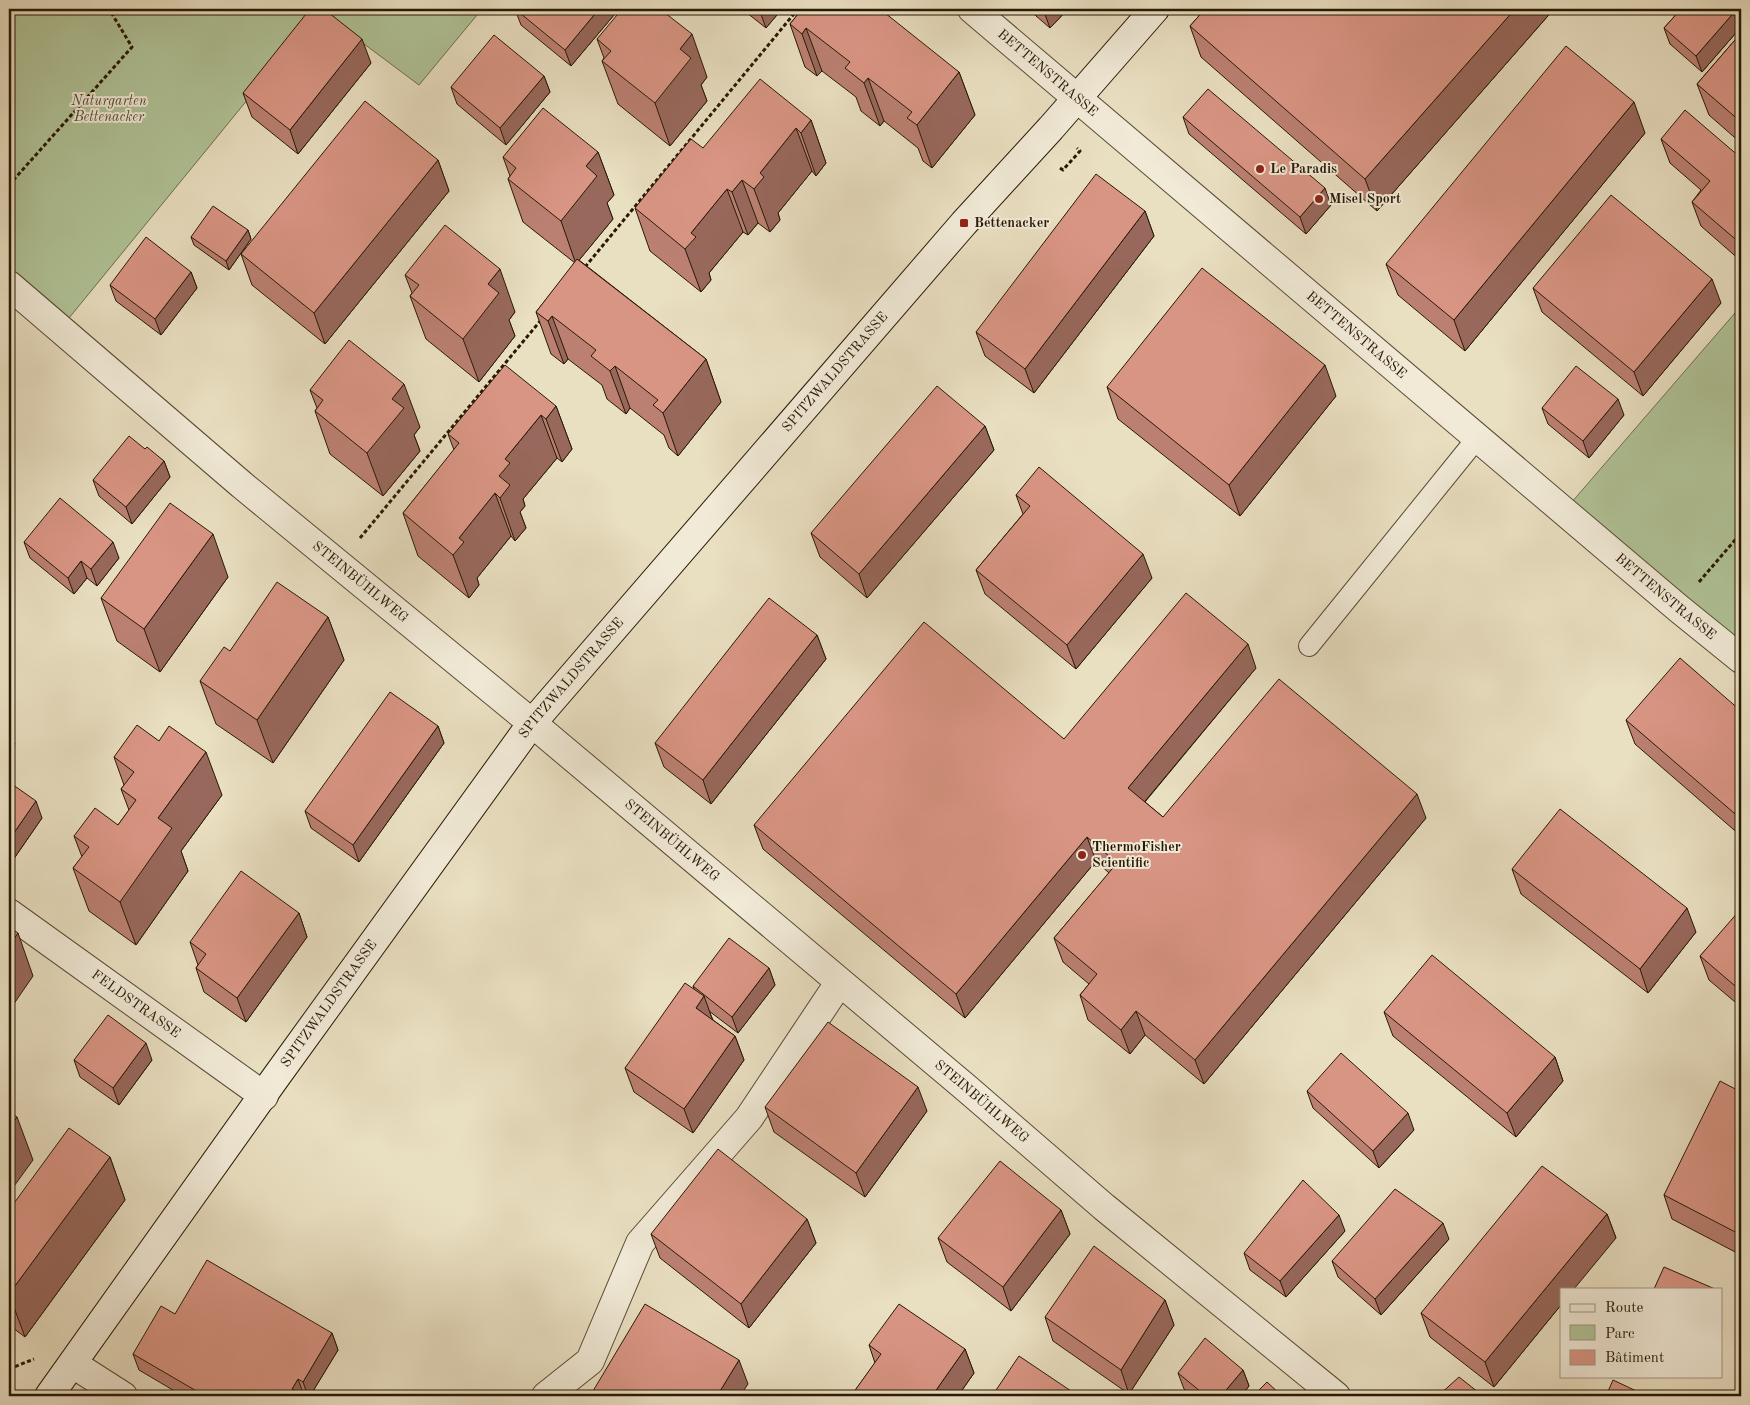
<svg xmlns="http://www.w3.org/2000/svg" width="1750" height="1405" font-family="'Old Standard TT',serif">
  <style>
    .green { fill: #b0c397; stroke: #6c6e4e }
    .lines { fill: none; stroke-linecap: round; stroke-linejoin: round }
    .lane-casing { stroke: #584a34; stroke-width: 22 }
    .street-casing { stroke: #584a34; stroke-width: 30 }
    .secondary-casing { stroke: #281905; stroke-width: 30 }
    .path { stroke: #281905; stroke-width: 3; stroke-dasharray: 4 2.5; stroke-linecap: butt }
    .lane { stroke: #f1ead7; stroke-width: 20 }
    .street { stroke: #f1ead7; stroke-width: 28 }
    .secondary { stroke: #f1ead7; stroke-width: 28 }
    .wall { fill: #bb8072; stroke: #281905 }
    .shaded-wall { fill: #98685c; stroke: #281905 }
    .building { fill: #d99584; stroke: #281905 }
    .poi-dot { fill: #8f2418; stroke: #f1ead7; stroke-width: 2 }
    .labels { text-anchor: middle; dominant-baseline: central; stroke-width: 4; stroke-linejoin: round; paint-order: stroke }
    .street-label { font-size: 14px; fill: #281905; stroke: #f1ead7 }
    .park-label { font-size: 14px; font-style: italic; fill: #514c31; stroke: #f1ead7 }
    .poi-label { font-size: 14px; font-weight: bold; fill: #281905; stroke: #f1ead7; text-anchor: start }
  </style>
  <rect width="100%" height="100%" fill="#e9dfc1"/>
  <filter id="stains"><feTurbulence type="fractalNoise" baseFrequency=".004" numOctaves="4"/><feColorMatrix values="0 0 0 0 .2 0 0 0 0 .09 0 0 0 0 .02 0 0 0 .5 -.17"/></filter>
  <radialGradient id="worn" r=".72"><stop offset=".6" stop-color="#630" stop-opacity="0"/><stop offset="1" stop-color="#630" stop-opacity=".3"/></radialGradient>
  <!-- green -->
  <path class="green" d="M9 9H482L419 85 320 11 60 329 9 285Z
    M1741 306V659L1565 510Z"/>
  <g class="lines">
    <defs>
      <path id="lane" d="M1309 646 1478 437"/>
      <g id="street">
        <path id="s1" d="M972 9 1678 608 1741 659"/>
        <path id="s2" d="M9 285 242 485 532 723 965 1087 1104 1207 1336 1396"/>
        <path id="s3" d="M9 913 264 1096"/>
        <path d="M73 1364 123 1396"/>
        <path d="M546 1396 590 1361 640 1243 749 1118 839 983"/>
      </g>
      <g id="secondary">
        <path id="s4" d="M49 1396 276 1077 532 723 964 223 1051 128 1155 9"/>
      </g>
    </defs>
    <!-- lane casing -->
    <use href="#lane" class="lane-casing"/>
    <!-- street casing -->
    <use href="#street" class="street-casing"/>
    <!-- secondary casing -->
    <use href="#secondary" class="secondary-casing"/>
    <!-- path -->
    <path class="path" d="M1060 168 1063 170 1080 151 1077 148
      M9 185 132 47 109 9
      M585 267 798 9
      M360 538 541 320
      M1699 582 1741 533
      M9 1369 34 1359"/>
    <!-- lane -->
    <use href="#lane" class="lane"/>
    <!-- street -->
    <use href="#street" class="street"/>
    <!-- secondary -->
    <use href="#secondary" class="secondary"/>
  </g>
  <!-- wall -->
  <path class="wall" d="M515 9H612L614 15 571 66 521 25Z
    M742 9H782L766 28Z
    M802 9 959 72 975 115 932 168 923 161 918 148 884 121 880 126 861 111 856 97 822 71 817 76 805 67 790 24Z
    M1028 9H1068L1050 28Z
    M1205 9H1554L1377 211 1201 57 1190 26Z
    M1681 9H1741V14L1740 13 1741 16V27L1702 72 1670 44 1664 28Z
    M1741 33V143L1709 115 1697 84Z
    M597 39 707 77 701 85 707 101 670 146 618 104 602 61 604 58Z
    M371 63 298 154 252 117 243 93Z
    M544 76 550 92 506 145 457 104 451 87Z
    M1183 117 1331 205 1306 234 1189 134Z
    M811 120 826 163 816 176 812 171 778 213 780 220 770 232 758 223 748 235 743 232 709 273 711 280 701 292 650 251 635 208 703 148Z
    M1645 133 1465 351 1398 295 1386 264Z
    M1661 139 1741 158V261L1701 226 1692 202 1701 190 1670 163Z
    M598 152 614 195 607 203 613 219 579 260 706 359 721 402 678 456 669 448 664 435 630 408 626 414 607 399 602 385 568 359 564 364 551 354 536 312 575 263 523 222 508 179 510 176 503 157Z
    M438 160 449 191 325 344 252 285 241 254Z
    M1145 211 1154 236 1034 393 985 356 976 332Z
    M248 230 251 239 229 270 194 245 191 237Z
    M191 272 197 288 161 335 116 301 110 285Z
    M405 275 515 312 509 320 515 336 479 382 426 339 410 296 412 293Z
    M1533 288 1721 303 1643 396 1542 312Z
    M1107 387 1336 396 1240 516 1118 419Z
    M310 390 420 427 414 435 420 451 383 496 330 454 315 411 317 408Z
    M556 406 572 449 562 462 557 458 523 499 525 506 520 512 526 528 515 541 511 536 477 578 479 585 469 598 418 556 403 513 454 450 448 434Z
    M1542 408 1624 415 1589 458 1548 424Z
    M985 426 994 450 867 598 820 557 811 533Z
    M145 449 164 461 170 477 132 524 99 496 93 480Z
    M1016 495 1152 578 1076 669 985 594 976 570 1023 514Z
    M24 542 119 558 97 586 87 578 74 594 30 558Z
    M228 577 160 672 117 641 101 598Z
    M328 617 344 660 273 763 216 724 200 681Z
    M817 635 826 659 711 804 664 767 655 743Z
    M1256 668 1145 802 1163 817 1426 818 1204 1084 1145 1035 1130 1054 1088 1020 1080 995 1089 984 1063 962 1054 938 1109 873 1096 861 965 1018 763 849 754 825 1064 739Z
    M1741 711V836L1635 744 1626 720Z
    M438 726 444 743 359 862 311 828 305 811Z
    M114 757 222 795 181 851 188 871 136 945 89 911 73 868 82 857 74 836 118 825 129 810 121 789 124 785Z
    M9 782 42 818 13 860 9 857Z
    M1512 869 1696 932 1648 993 1521 894Z
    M299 913 307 937 246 1022 204 992 196 968 198 965 190 942Z
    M1741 913V1007L1709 980 1700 956Z
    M769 968 775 985 738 1033 709 1011 713 1020 735 1036 744 1060 693 1133 634 1092 625 1068 694 989 693 986Z
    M1384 1012 1555 1057 1563 1081 1516 1137 1393 1036Z
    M74 1060H152L119 1105 80 1077Z
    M1307 1091 1414 1130 1379 1168 1313 1108Z
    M1741 1092V1255L1672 1219 1664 1195Z
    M765 1107 927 1111 865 1197 774 1132Z
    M110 1157 125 1200 25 1337 9 1325V1210Z
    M1061 1210 1070 1234 1011 1311 947 1262 938 1238Z
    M1607 1214 1616 1238 1561 1289V1305L1494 1387 1430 1337 1421 1313Z
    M807 1219 816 1243 749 1328 660 1258 651 1234Z
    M1345 1231 1286 1297 1250 1270 1244 1253Z
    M1449 1239 1381 1315 1338 1277 1332 1261Z
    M1165 1300 1174 1325 1129 1394 1053 1341 1045 1317Z
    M175 1314 332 1333 338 1350 310 1396H183L139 1370 133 1354Z
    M869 1345 965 1349 974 1373 958 1396H851L875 1363Z
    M1243 1370 1249 1386 1241 1396H1193L1184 1389 1178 1373Z"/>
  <!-- shaded-wall -->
  <path class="shaded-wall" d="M599 9H612L614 15 571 66 565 50Z
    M759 9H782L766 28Z
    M1043 9H1068L1050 28Z
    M1515 9H1554L1377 211 1365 179Z
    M1737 9H1738L1741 16V27L1702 72 1696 56Z
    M806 28 822 71 817 76 802 34Z
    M692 34 707 77 701 85 707 101 670 146 655 103 680 49Z
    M362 39 371 63 298 154 290 130Z
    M959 72 975 115 932 168 917 125Z
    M544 76 550 92 506 145 500 128Z
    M868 78 884 121 880 126 864 83Z
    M1634 102 1645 133 1465 351 1454 320Z
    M811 120 826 163 816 176 801 133Z
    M796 128 812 171 778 213 780 220 770 232 754 189 760 173Z
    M598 152 614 195 607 203 613 219 576 264 561 221 586 166Z
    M438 160 449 191 325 344 314 313Z
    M742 180 758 223 748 235 732 192Z
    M1325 188 1331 205 1306 234 1300 217Z
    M727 189 743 232 709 273 711 280 701 292 685 249 691 233Z
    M1145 211 1154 236 1034 393 1025 369Z
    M248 230 251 239 229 270 226 261Z
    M500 269 515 312 509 320 515 336 479 382 463 339 488 284Z
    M191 272 197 288 161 335 155 319Z
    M1712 279 1721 303 1643 396 1634 372Z
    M552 316 568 359 564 364 548 321Z
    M706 359 721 402 678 456 663 413Z
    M1325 365 1336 396 1240 516 1229 485Z
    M615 366 630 408 626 414 610 371Z
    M404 384 420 427 414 435 420 451 383 496 367 453 392 399Z
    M1618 399 1624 415 1589 458 1583 441Z
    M556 406 572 449 562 462 546 419Z
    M541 415 557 458 523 499 525 506 520 512 526 528 515 541 500 498 499 476 505 459Z
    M985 426 994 450 867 598 859 574Z
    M164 461 170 477 132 524 126 507Z
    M495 493 511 536 477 578 479 585 469 598 453 555 459 538Z
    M213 534 228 577 160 672 144 629Z
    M113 542 119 558 97 586 91 569Z
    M1143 554 1152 578 1076 669 1067 645Z
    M81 561 87 578 74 594 68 578Z
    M328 617 344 660 273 763 257 720Z
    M817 635 826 659 711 804 703 780Z
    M1248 644 1256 668 1136 812 1128 788Z
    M438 726 444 743 359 862 353 845Z
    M12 736 15 744 9 753V741Z
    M206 752 222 795 181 851 188 871 136 945 120 902 158 818Z
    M1417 794 1426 818 1204 1084 1195 1060Z
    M36 801 42 818 13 860 9 850V840Z
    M1087 837 1096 861 965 1018 956 994Z
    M1687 908 1696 932 1648 993 1640 969Z
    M299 913 307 937 246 1022 237 998Z
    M18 933 33 976 9 1011V946Z
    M769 968 775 985 738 1033 732 1017Z
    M704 996 713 1021 696 1008Z
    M1136 1011 1145 1035 1130 1054 1121 1030Z
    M735 1036 744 1060 693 1133 684 1109Z
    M146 1043 152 1060 119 1105 113 1088Z
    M1555 1057 1563 1081 1516 1137 1507 1113Z
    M918 1087 927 1111 865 1197 856 1173Z
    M1408 1113 1414 1130 1379 1168 1373 1151Z
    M17 1117 33 1160 9 1193V1128Z
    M110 1157 125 1200 25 1337 9 1294Z
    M1061 1210 1070 1234 1011 1311 1003 1287Z
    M1607 1214 1616 1238 1574 1289H1561V1305L1494 1387 1485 1362Z
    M1339 1215 1345 1231 1286 1297 1280 1281Z
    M807 1219 816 1243 749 1328 741 1304Z
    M1443 1223 1449 1239 1381 1315 1375 1299Z
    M1165 1300 1174 1325 1129 1394 1121 1370Z
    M332 1333 338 1350 310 1396H308L303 1382Z
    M965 1349 974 1373 958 1396H932Z
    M739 1360 748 1384 740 1396H717Z
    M1243 1370 1249 1386 1241 1396H1221Z
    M298 1379 304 1396 292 1389Z"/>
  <!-- building -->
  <path class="building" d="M310 9H324L362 39 290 130 243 93Z
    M515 9H599L565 50Z
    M622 9H660L692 34 680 49 691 58 655 103 602 61 611 51 597 39Z
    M802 9H880L959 72 917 125 907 118 912 112 868 78 864 83 845 68 850 62 806 28 802 34 790 24Z
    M1205 9H1515L1365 179 1190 26Z
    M1681 9H1737L1696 56 1664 28Z
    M1741 33V122L1697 84Z
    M494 35 544 76 500 128 451 87Z
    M1566 46 1634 102 1454 320 1386 264Z
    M760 79 811 120 801 133 796 128 760 173 764 177 754 189 742 180 732 192 727 189 691 233 696 237 685 249 635 208 691 139 703 148Z
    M1208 89 1325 188 1300 217 1183 117Z
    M365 101 438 160 314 313 241 254Z
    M543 108 598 152 586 166 597 176 561 221 508 179 516 168 503 157Z
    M1685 110 1741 158V244L1692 202 1710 181 1661 139Z
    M1096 174 1145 211 1025 369 976 332Z
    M1611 195 1712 279 1634 372 1533 288Z
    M213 206 248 230 226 261 191 237Z
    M445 225 500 269 488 284 499 293 463 339 410 296 419 285 405 275Z
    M146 237 191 272 155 319 110 285Z
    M577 259 706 359 663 413 653 405 658 400 615 366 610 371 591 356 596 350 552 316 548 321 536 312Z
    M1202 268 1325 365 1229 485 1107 387Z
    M349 340 404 384 392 399 404 408 367 453 315 411 323 400 310 390Z
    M505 365 556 406 546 419 541 415 505 459 510 463 499 476 510 485 500 498 495 493 459 538 464 542 453 555 403 513 459 443 448 434Z
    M1576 366 1618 399 1583 441 1542 408Z
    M937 386 985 426 859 574 811 533Z
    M129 436 145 449 147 447 164 461 126 507 93 480Z
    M1039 467 1143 554 1067 645 976 570 1030 506 1016 495Z
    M60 498 113 542 91 569 81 561 68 578 24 542Z
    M170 503 213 534 144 629 101 598Z
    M277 582 328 617 257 720 200 681 224 647 230 651Z
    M1186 593 1248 644 1128 788 1163 817 1279 679 1417 794 1195 1060 1136 1011 1121 1030 1080 995 1097 974 1054 938 1117 863 1087 837 956 994 754 825 924 622 1064 739Z
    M769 598 817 635 703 780 655 743Z
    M1680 658 1741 711V819L1626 720Z
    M390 692 438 726 353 845 305 811Z
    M137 725 159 741 169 726 206 752 158 818 172 828 120 902 73 868 89 847 74 836 95 808 118 825 136 800 121 789 134 772 114 757Z
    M9 733 12 736 9 741Z
    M9 782 36 801 9 840Z
    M1560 809 1687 908 1640 969 1512 869Z
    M241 871 299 913 237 998 196 968 206 954 190 942Z
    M1739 911 1741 913V991L1700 956Z
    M9 927 18 933 9 946Z
    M729 938 769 968 732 1017 693 986Z
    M1432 955 1555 1057 1507 1113 1384 1012Z
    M685 983 704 996 696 1008 735 1036 684 1109 625 1068Z
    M108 1015 146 1043 113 1088 74 1060Z
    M828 1022 918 1087 856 1173 765 1107Z
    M1341 1053 1408 1113 1373 1151 1307 1091Z
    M1720 1081 1741 1092V1235L1664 1195Z
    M9 1111 17 1117 9 1128Z
    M69 1128 110 1157 9 1294V1210Z
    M718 1149 807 1219 741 1304 651 1234Z
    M1000 1161 1061 1210 1003 1287 938 1238Z
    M1542 1166 1607 1214 1485 1362 1421 1313Z
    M1303 1180 1339 1215 1280 1281 1244 1253Z
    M1395 1189 1443 1223 1375 1299 1332 1261Z
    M1094 1246 1165 1300 1121 1370 1045 1317Z
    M207 1260 332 1333 303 1382 298 1379 292 1389 305 1396H205L133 1354 161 1306 175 1314Z
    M1664 1267 1715 1289H1654Z
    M645 1304 739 1360 717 1396H590Z
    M899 1304 965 1349 932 1396H851L881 1354 869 1345Z
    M1205 1338 1243 1370 1221 1396H1206L1178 1373Z
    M1019 1356 1077 1395 1076 1396H992Z
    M1459 1377 1483 1396H1438Z
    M1613 1380 1647 1396H1606Z
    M1267 1382 1282 1396H1253Z"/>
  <!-- markers -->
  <g class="poi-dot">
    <circle cx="1260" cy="169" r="5"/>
    <circle cx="1319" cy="199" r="5"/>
    <rect x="959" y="218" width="10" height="10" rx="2.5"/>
    <circle cx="1082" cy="855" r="5"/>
  </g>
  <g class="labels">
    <!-- street labels -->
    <g class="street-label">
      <text stroke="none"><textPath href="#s1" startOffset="99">BETTENSTRASSE</textPath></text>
      <text stroke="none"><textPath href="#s1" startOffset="504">BETTENSTRASSE</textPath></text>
      <text stroke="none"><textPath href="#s4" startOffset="1292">SPITZWALDSTRASSE</textPath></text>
      <text stroke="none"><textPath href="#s2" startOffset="460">STEINBÜHLWEG</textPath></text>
      <text stroke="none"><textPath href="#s1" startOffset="909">BETTENSTRASSE</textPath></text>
      <text stroke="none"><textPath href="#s4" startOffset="888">SPITZWALDSTRASSE</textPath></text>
      <text stroke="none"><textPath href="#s2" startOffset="865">STEINBÜHLWEG</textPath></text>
      <text stroke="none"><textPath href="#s4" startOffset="482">SPITZWALDSTRASSE</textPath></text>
      <text stroke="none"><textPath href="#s3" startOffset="156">FELDSTRASSE</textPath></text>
      <text stroke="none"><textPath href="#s2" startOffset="1270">STEINBÜHLWEG</textPath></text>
    </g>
    <!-- park labels -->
    <g class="park-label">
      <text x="109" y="101">Naturgarten<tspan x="109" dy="16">Bettenacker</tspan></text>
    </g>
    <!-- poi labels -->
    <g class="poi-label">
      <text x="1270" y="169">Le Paradis</text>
      <text x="1329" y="199">Misel Sport</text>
      <text x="974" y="223">Bettenacker</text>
      <text x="1092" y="847">ThermoFisher<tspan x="1092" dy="16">Scientific</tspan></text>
    </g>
  </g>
  <!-- margin -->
  <rect width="1750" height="1405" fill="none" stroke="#e9dfc1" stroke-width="30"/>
  <rect x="10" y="10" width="1730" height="1385" fill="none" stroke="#281905" stroke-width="2.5"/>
  <rect x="15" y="15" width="1720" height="1375" fill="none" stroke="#281905"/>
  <!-- legend -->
  <rect x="1560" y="1288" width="162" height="90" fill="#f1ead7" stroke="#a19683"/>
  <rect x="1570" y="1304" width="25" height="8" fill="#f1ead7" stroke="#a19683"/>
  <text x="1605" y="1312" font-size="15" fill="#281905">Route</text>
  <rect x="1570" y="1325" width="25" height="15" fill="#b0c397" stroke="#a19683"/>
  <text x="1605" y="1338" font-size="15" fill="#281905">Parc</text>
  <rect x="1570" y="1350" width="25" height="15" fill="#d99584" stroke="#a19683"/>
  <text x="1605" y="1362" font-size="15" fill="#281905">Bâtiment</text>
  <rect width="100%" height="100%" filter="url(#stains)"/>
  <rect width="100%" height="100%" fill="url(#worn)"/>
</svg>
